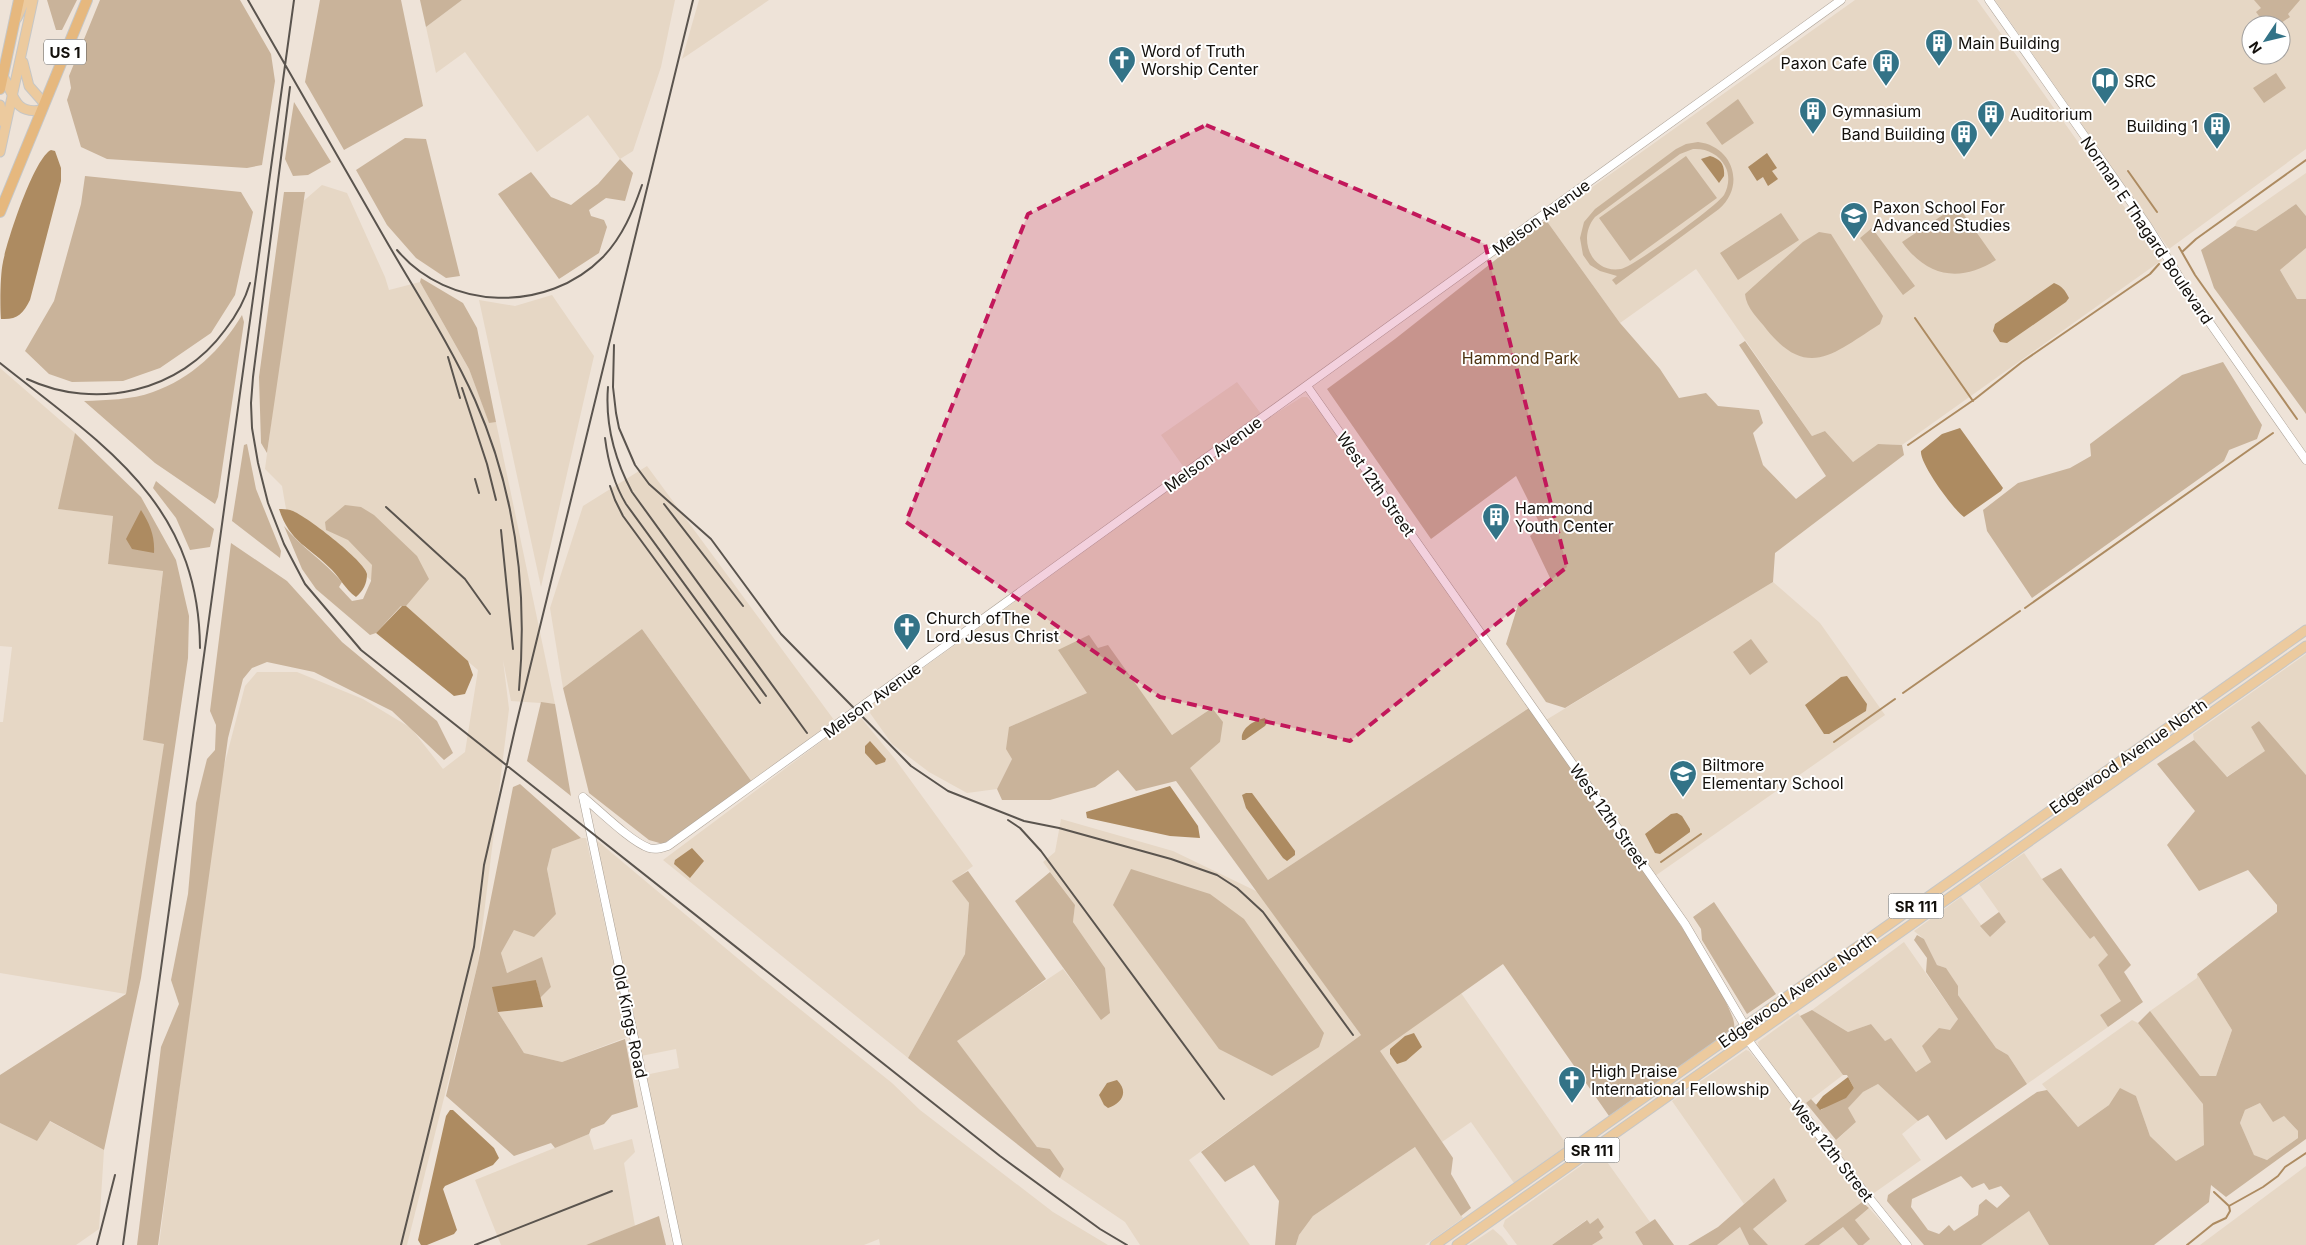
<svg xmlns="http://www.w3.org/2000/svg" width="2306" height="1245" font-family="Inter,sans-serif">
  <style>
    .built { fill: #e6d7c5; fill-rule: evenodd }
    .green { fill: #c9b39a; fill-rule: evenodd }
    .water { fill: #ad8b61 }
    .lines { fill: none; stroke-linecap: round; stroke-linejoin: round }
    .stream { stroke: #ad8b61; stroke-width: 2 }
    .tertiary-casing { stroke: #aba196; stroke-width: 9 }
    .primary-casing { stroke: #c6c6c5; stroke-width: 11 }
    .trunk-casing { stroke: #c6c6c5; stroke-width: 12 }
    .tertiary { stroke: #fff; stroke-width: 8 }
    .primary { stroke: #ecca9e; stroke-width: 9 }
    .trunk { stroke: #e6b87e; stroke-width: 10 }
    .rail { stroke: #5a544e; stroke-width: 2 }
    .marked { fill: #c2185b; fill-opacity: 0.2; stroke: #c2185b; stroke-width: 4; stroke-dasharray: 10 6; stroke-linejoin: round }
    .labels { text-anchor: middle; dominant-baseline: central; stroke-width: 4; stroke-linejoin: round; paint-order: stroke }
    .shield { fill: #fff; stroke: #5a5855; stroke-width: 1 }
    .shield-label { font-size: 15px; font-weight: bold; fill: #13100c }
    .poi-label { font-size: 16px; fill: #13100c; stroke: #fff; text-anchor: start }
    .street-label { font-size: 16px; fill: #13100c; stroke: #fff }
    .park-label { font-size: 16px; fill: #4d3311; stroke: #fff }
  </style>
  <rect width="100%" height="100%" fill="#eee3d8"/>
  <!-- built -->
  <path class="built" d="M462 0H675L661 67 633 151 620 159 588 115 537 152 465 52 436 73 426 27Z
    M699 0H769L682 59Z
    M1855 0H1977L2162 260 1902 445 1878 444 1853 462 1825 431 1812 436 1696 269 1620 323 1546 220Z
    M1995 0H2306V149L2169 249ZM2251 25H2281V55H2251Z
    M2306 173V216L2296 204 2256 231 2235 226 2237 221Z
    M322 185 347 193 385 277 389 290 420 282 469 369 489 422H496L555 704 511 701 503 660 509 709 478 963 407 1245H159L219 785 245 686 257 672H297L363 699 411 728 443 769 465 752 478 670 286 509 282 486 265 469 300 204Z
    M2306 248V299H2297L2280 270Z
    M552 295 594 356 541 587 479 300 515 306Z
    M0 368 75 433 59 509 113 516 108 564 163 570 143 740 165 744 126 994 0 973V722H3L12 647 0 646Z
    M1237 382 1262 415 1185 469 1161 435Z
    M1302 397H1307L1320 411 1529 708 1268 880 1189 768 1220 742 1212 708 1172 735 1108 646 1087 693 1009 727 1012 759 997 789 967 793 929 772 892 744 870 713 872 705 1270 417Z
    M647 466 834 720 752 782 642 629 563 688 550 608 583 506Z
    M1773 582 1820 623 1885 715 1655 876 1546 720Z
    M2306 654V775L2259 721 2251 727 2266 751 2226 777 2194 740 2193 734Z
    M862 719 895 759 973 866 953 881 969 903 965 954 908 1058 663 860 850 720Z
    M1061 819 1173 851 1258 892 1361 1035 1189 1160 1250 1245H1140L1125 1222 1060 1178 1064 1169 1037 1147 956 1040 1063 969 1101 1019 1105 968 1073 922 1075 905 1043 862 1055 852Z
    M581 838H586L630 1036 562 1062 524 1053 498 1012 543 1007 540 998 551 987 542 958 507 973 501 953 514 930 556 914 547 869 552 849Z
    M594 838 760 977 892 1083 920 1110 1053 1212 1108 1245H880L879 1239 864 1245H681L645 1075 679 1068 676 1049 641 1056Z
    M2024 853 2042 879 2090 939 2094 936 2109 956 2098 965 2122 1001 2100 1015 2108 1027 2027 1084 2008 1055 1996 1048 1958 995 1946 968 1937 965 1924 939 1914 931 1961 897 1990 937 2006 922 1979 884Z
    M1904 942 1958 1019 1931 1062 1916 1072 1891 1039 1885 1041 1871 1024 1848 1032 1812 1010Z
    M2197 974 2232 1030 2216 1076 2200 1077 2150 1011 2197 978Z
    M1461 993 1567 1145 1514 1183 1471 1122 1442 1142 1379 1051Z
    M1798 1013 1843 1075 1801 1107 1759 1048 1758 1042Z
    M2132 1020 2138 1023 2204 1104V1145L2176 1161 2150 1136 2136 1096 2109 1105 2078 1127 2042 1084Z
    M1746 1050 1749 1051 1783 1093 1858 1192 1862 1202 1804 1245H1768L1753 1229 1787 1201 1774 1178 1744 1204 1672 1101Z
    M1878 1084 1918 1121 1902 1134 1921 1160 1874 1193H1868L1830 1146 1856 1122 1847 1108 1863 1092Z
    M2260 1103 2273 1121 2284 1116 2298 1131V1138L2267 1160 2254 1155 2240 1123 2245 1110Z
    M49 1121 104 1150 99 1229 76 1245H0V1123L37 1141Z
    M589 1134 594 1150 632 1139 635 1152 624 1163 635 1226 586 1245H501L475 1180Z
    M1415 1147 1463 1218 1425 1245H1296L1299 1235 1313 1216Z
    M1600 1152 1650 1222 1635 1232 1643 1245H1592L1603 1238 1586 1220 1552 1245H1517L1503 1226 1505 1220Z
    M2306 1166V1245H2200Z
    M1869 1208 1902 1245H1863L1869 1239 1855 1220Z
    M2029 1211 2049 1245H1981Z
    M1740 1227 1749 1245H1717Z
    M1843 1227 1858 1245H1819Z
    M1493 1229 1502 1237 1508 1245H1469Z"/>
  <!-- green -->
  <path class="green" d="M47 0H77L62 30H56Z
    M100 0H240L271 54 275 81 262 165 247 168 107 159 81 147 67 100 71 88 69 76Z
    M320 0H401L423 106 344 150 305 82Z
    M420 0H462L426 27Z
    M2254 0H2300L2288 14 2290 17 2281 23 2266 17 2262 20 2256 12 2261 8Z
    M2276 73 2286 88 2264 103 2253 88Z
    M1738 99 1754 123 1722 145 1706 123Z
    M294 102 331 162 308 175 293 176 285 159Z
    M405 138 426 139 460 276 446 278 416 258 387 225 356 170Z
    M1698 142C1733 146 1746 186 1719 209L1616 285 1612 280 1617 276 1600 271 1590 265 1583 255 1580 238 1584 222 1595 209 1676 149 1686 144ZM1693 149C1706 148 1719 154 1725 166 1730 175 1729 186 1724 195 1717 206 1633 267 1621 269 1591 274 1577 238 1595 217L1680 154Z
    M1686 156 1717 198 1630 261 1599 218Z
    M620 159 633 173 625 201 606 198 589 210 591 216 604 220 607 227 599 253 559 279 498 194 531 172 551 197 571 205 598 184Z
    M85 176 241 192 253 212 235 295 211 333 160 368 123 381 72 382 49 374 25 351 54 301 81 204Z
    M284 192H305L267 453 261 443 259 377Z
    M2296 204 2306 216V248L2280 270 2297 299H2306V414L2214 288 2201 250 2235 226 2256 231Z
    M1955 207 1960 209 1996 260C1960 283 1927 277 1902 242Z
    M1781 213 1799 240 1738 280 1720 253Z
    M1546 220 1620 323 1660 369 1679 398 1706 393 1718 406 1759 410 1763 423 1753 433 1763 465 1796 499 1826 476 1739 345 1745 341 1812 436 1825 431 1853 462 1878 444 1902 445 1904 455 1775 553 1773 582 1565 708 1546 702 1506 644 1518 605 1552 582 1530 536 1541 526 1516 476 1431 539 1327 389 1395 339Z
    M1872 228 1915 286 1903 295 1860 238Z
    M1819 232 1831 234 1883 316 1880 324C1835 352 1809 381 1767 330 1759 319 1746 308 1745 294L1803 242Z
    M421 278 463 303 477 328 496 422 489 423 469 369 420 282Z
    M242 315 244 322 218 497 215 504 155 463 84 401C107 400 131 400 153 392 191 379 222 349 242 315Z
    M2223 362 2262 425 2257 439 2229 450 2224 461 2032 598 1987 531 1983 510 2018 483 2070 468 2091 456 2090 444 2182 375Z
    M75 433 141 497 176 560 189 616 188 658 141 978 104 1150 50 1121 37 1141 0 1123V1075L126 994 164 744 143 740 163 571 108 564 113 516 58 509Z
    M247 444 256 489 281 551 280 558 232 521 244 445Z
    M156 481 214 529 210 547 190 550 176 518 153 488Z
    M345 505 361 507 374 515 417 556 429 579 406 606H401L376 633 370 635 316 589 302 569 284 526C301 547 324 561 342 582L339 587 352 601 363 599 371 581 372 565 348 540 326 530 325 522Z
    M231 543 287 581 342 642 437 721 453 753 444 760 392 711 314 672 267 662 252 668 243 679 228 738 158 1245H137L161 1047 179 1004 171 980 188 894 196 803 207 759 215 750 216 725 210 711Z
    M642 629 752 782 663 844 649 840 589 793 563 688Z
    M1089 635 1098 648 1108 645 1172 735 1212 708 1223 722 1220 742 1190 768 1268 880 1529 708C1557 748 1743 1000 1734 1028L1609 1116 1503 964 1380 1051 1453 1158 1451 1174 1471 1208 1461 1216 1415 1147 1313 1216 1299 1235 1296 1245H1275L1279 1201 1254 1165 1225 1182 1201 1152 1361 1035 1176 781 1136 791 1118 770 1095 787 1050 800H1002L997 789 1012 759 1006 749 1009 727 1087 693 1058 650Z
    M1751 639 1768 662 1750 675 1733 652Z
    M541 702 555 704 571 796 527 761Z
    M2259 721 2306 775V1139L2226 1197 2211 1185 2209 1202 2154 1245H2049L2029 1211 1981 1245H1924L1887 1201 1888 1195 2037 1092 2047 1090 2078 1127 2109 1105 2120 1088 2136 1096 2150 1136 2176 1161 2204 1145 2203 1104 2138 1023 2150 1011 2200 1076H2216L2232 1030 2197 974 2277 912V905L2248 870 2199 891 2167 845 2195 811 2157 764 2194 740 2227 777 2265 751 2251 727ZM2260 1103 2273 1122 2284 1116 2298 1131V1138L2267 1160 2254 1155 2240 1123 2245 1110ZM1961 1176 1972 1188 1984 1183 1989 1190 2001 1186 2010 1196 1997 1208 1986 1199 1979 1205 1978 1215 1954 1231 1949 1225 1939 1234 1928 1230 1911 1207 1912 1199Z
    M520 784 581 838 552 849 547 869 556 914 534 937 514 930 501 953 507 973 542 957 551 987 540 998 536 980 498 1012 524 1053 562 1062 625 1039 638 1107 612 1115 604 1124 591 1129 589 1134 555 1148 551 1143 514 1156 446 1096 478 963 513 787Z
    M2061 868 2131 965 2124 972 2143 1002 2108 1027 2100 1015 2121 1001 2098 965 2108 955 2094 936 2090 939 2042 879Z
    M1131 869 1210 894 1244 919 1324 1033 1319 1047 1272 1076 1219 1049 1113 905Z
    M968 871 1046 979 957 1041 1037 1147 1050 1149 1064 1169 1060 1178 908 1058 965 954 969 903 952 881Z
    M1050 872 1075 905 1073 922 1105 968 1110 1013 1101 1020 1015 901Z
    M1714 902 1776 994 1747 1014 1702 940 1701 929 1693 917Z
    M1999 912 2006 922 1990 937 1980 926Z
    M1917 935 1924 939 1937 965 1946 968 1958 986V995L1996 1048 2008 1055 2027 1084 1946 1140 1928 1115 1918 1121 1878 1084 1863 1092 1848 1108 1856 1122 1836 1140 1806 1103 1811 1099 1821 1110 1854 1088 1847 1075H1843L1800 1016 1812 1010 1848 1032 1871 1024 1885 1041 1891 1038 1916 1072 1931 1062 1922 1046 1939 1028 1950 1030 1958 1019 1926 972 1927 958 1914 940Z
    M1774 1178 1787 1201 1753 1229 1768 1245H1749L1740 1227 1717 1245H1688L1718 1227Z
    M1862 1202 1869 1208 1855 1220 1870 1239 1863 1245H1858L1843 1227 1819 1245H1804Z
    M659 1216 666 1245H586Z
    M1598 1218 1604 1227 1599 1232 1603 1238 1592 1245H1552L1587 1220 1590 1224Z
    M1655 1219 1674 1245H1643L1635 1232Z"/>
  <!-- water -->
  <path class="water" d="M51 150 55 151 61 168V181L30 300C23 314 17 320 1 319 0 309 0 275 3 262 7 241 34 158 51 150Z
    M1767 153 1777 168 1772 171 1778 179 1768 186 1763 177 1757 181 1748 167Z
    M1710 156C1720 159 1725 164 1724 176L1719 183 1701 159Z
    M2054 283C2062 286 2065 290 2069 298L2066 302 2007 343 2000 342 1993 331 1995 324Z
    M1960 428 2003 488 2001 491 1964 517C1953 509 1919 463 1921 451L1942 434Z
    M279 509C282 509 287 509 290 510 303 513 366 562 367 574 367 584 363 591 356 597 345 589 341 579 332 570 310 547 290 543 279 509Z
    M141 510C150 524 155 536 154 553L132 549 126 539Z
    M402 606H406L468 661 473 675 465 694 454 696 376 633Z
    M1847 676 1867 704 1866 711 1829 734H1824L1805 705 1841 677Z
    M1265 718 1267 723 1265 726 1245 740H1242C1240 728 1255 720 1265 718Z
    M870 741 886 759 885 762 876 765 865 753V746Z
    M1170 786 1198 826 1200 838 1170 836 1087 818 1086 812Z
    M1246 793H1252L1295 851V855L1287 861 1283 858 1246 808 1242 795Z
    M1677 813 1682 816 1690 829V832L1660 854 1655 853 1645 834 1671 814Z
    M692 848 704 861 690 878 674 864 675 860Z
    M536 980 543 1007 498 1012 492 987Z
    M1414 1033 1422 1047 1406 1061 1397 1064 1390 1054V1049L1405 1036Z
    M1848 1077 1854 1088 1846 1098 1820 1110 1816 1105 1823 1096Z
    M1117 1080C1129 1092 1122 1103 1108 1108L1104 1105 1099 1095 1107 1083Z
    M450 1110H453L494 1148 499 1158 493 1165 445 1186 443 1189 457 1230 454 1234 427 1245H421L418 1240 446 1116Z"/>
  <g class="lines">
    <!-- stream -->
    <path class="stream" d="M2128 171 2157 212
      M2179 247 2195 275 2297 419
      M2182 252 2196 239 2306 160
      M1915 318 1973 401
      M1908 445 1975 399 2022 362 2150 274 2159 264
      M2025 608 2273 433
      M1903 693 2020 611
      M1834 742 1895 699
      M1661 862 1701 834
      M2214 1192 2229 1206
      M2187 1245 2213 1224 2226 1218 2230 1211 2229 1206 2263 1187 2278 1176 2285 1167 2306 1153"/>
    <defs>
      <path id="tertiary" d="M1989 0 2147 225 2191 296 2306 460
        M1307 386 1685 924 1745 1026 1748 1040 1826 1144 1907 1245
        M583 797C599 810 631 842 649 848 656 850 662 848 668 846L1841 0
        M583 797 678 1245"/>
      <path id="primary" d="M17 18 25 0
        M23 62 29 86 44 103
        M2 75C14 91 12 115 41 110
        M0 105 4 123
        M0 152 33 0
        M1435 1245 2306 630
        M1457 1245 2306 646"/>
      <path id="trunk" d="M0 89 19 0
        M0 212 87 0"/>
    </defs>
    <!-- tertiary casing -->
    <use href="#tertiary" class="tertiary-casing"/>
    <!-- primary casing -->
    <use href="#primary" class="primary-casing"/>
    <!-- trunk casing -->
    <use href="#trunk" class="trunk-casing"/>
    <!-- tertiary -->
    <use href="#tertiary" class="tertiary"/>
    <!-- primary -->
    <use href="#primary" class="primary"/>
    <!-- trunk -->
    <use href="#trunk" class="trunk"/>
    <!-- rail -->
    <path class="rail" d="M248 0C293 79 339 158 384 237 415 291 450 344 475 400 516 493 528 590 519 690
      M290 87 253 377 251 403 252 428 258 463 268 503 284 544 305 584 361 650 1000 1156 1100 1229 1127 1245
      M397 250C448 311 547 314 603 257 623 236 633 211 642 185
      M614 345 613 387 616 413 619 428 635 465 649 484 711 539 781 634 911 766 948 791 1024 821 1059 828 1171 859 1217 875 1237 888 1263 912 1353 1035
      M448 357 460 398
      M0 363C103 445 199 502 200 648
      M27 379C96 411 180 392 225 330 236 316 245 300 250 283
      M608 387C605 424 615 460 632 492L807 733
      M462 388 487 464 496 500
      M605 438C608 462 614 484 626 504L766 696
      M475 479 479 493
      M610 486 615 500 623 516 760 703
      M664 504 743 606
      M386 507 465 579 490 614
      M501 530 513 649
      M1008 820 1020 828 1041 851 1224 1099
      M97 1245 115 1175
      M123 1245 294 0
      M401 1245 474 947 484 865 515 729 693 0
      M475 1245 612 1191"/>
  </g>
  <!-- marked area -->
  <path class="marked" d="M1206 125 1485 244 1567 567 1350 741 1160 697 906 522 1028 214Z"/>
  <!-- icons -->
  <defs>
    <symbol id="building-pin" viewBox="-11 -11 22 30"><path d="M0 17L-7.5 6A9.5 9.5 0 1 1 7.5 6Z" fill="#337387" stroke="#fff"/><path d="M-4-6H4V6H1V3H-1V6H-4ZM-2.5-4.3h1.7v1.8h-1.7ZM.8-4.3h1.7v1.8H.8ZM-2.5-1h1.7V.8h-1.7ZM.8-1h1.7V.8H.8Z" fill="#fff"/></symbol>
    <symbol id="church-pin" viewBox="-11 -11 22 30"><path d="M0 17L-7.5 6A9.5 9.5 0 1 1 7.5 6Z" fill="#337387" stroke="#fff"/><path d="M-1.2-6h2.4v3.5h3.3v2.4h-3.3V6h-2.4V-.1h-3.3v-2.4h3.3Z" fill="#fff"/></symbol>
    <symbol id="library-pin" viewBox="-11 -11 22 30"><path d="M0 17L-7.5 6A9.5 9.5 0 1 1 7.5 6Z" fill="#337387" stroke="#fff"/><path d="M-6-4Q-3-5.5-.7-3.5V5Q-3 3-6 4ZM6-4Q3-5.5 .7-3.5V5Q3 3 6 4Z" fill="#fff"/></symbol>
    <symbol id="school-pin" viewBox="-11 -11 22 30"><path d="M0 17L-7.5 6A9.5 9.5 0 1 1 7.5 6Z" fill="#337387" stroke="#fff"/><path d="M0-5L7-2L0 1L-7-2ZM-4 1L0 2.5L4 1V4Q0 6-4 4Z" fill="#fff"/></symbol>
  </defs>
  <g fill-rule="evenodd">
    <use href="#building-pin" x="1923" y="27" width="32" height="43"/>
    <use href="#church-pin" x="1106" y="44" width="32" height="43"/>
    <use href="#building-pin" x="1870" y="47" width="32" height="43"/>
    <use href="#library-pin" x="2089" y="65" width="32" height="43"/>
    <use href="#building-pin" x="1797" y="95" width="32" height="43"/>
    <use href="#building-pin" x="1975" y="98" width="32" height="43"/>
    <use href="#building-pin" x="2201" y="110" width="32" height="43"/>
    <use href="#building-pin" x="1948" y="118" width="32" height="43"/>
    <use href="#school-pin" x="1838" y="200" width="32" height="43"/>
    <use href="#building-pin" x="1480" y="501" width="32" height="43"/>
    <use href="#church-pin" x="891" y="611" width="32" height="43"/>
    <use href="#school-pin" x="1667" y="758" width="32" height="43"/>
    <use href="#church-pin" x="1556" y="1064" width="32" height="43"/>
  </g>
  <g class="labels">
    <!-- shield labels -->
    <g class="shield">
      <rect x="44" y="39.5" width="42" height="25" rx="4"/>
      <rect x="1888.5" y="893.5" width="55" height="25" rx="4"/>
      <rect x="1564.5" y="1137.5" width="55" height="25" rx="4"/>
    </g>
    <g class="shield-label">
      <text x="65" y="52">US 1</text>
      <text x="1916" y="906">SR 111</text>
      <text x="1592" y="1150">SR 111</text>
    </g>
    <!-- poi labels -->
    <g class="poi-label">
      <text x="1958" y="43">Main Building</text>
      <text x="1141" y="51">Word of Truth<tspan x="1141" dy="18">Worship Center</tspan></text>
      <text x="1867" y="63" text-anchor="end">Paxon Cafe</text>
      <text x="2124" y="81">SRC</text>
      <text x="1832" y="111">Gymnasium</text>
      <text x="2010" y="114">Auditorium</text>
      <text x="2198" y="126" text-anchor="end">Building 1</text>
      <text x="1945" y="134" text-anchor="end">Band Building</text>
      <text x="1873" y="207">Paxon School For<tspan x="1873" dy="18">Advanced Studies</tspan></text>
      <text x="1515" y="508">Hammond<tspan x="1515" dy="18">Youth Center</tspan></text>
      <text x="926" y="618">Church ofThe<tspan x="926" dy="18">Lord Jesus Christ</tspan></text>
      <text x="1702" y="765">Biltmore<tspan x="1702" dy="18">Elementary School</tspan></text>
      <text x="1591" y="1071">High Praise<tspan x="1591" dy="18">International Fellowship</tspan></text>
    </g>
    <!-- street labels -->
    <g class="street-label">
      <text transform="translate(1541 217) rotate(-36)">Melson Avenue</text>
      <text transform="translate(2147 230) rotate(56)">Norman E Thagard Boulevard</text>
      <text transform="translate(1213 454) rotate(-36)">Melson Avenue</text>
      <text transform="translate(1376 484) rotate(55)">West 12th Street</text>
      <text transform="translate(872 700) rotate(-36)">Melson Avenue</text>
      <text transform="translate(2128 756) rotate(-35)">Edgewood Avenue North</text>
      <text transform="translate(1609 816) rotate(55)">West 12th Street</text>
      <text transform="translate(1797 990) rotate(-35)">Edgewood Avenue North</text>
      <text transform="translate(630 1021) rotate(78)">Old Kings Road</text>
      <text transform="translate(1832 1151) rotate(52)">West 12th Street</text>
    </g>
    <!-- park labels -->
    <g class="park-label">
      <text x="1520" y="358">Hammond Park</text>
    </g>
  </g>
  <!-- north arrow -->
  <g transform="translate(2266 40) rotate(235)"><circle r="24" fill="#ffffff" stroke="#a19f9e"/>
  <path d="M0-4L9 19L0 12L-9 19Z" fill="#337387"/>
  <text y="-8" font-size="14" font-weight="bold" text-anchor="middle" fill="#13100c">N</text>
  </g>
</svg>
